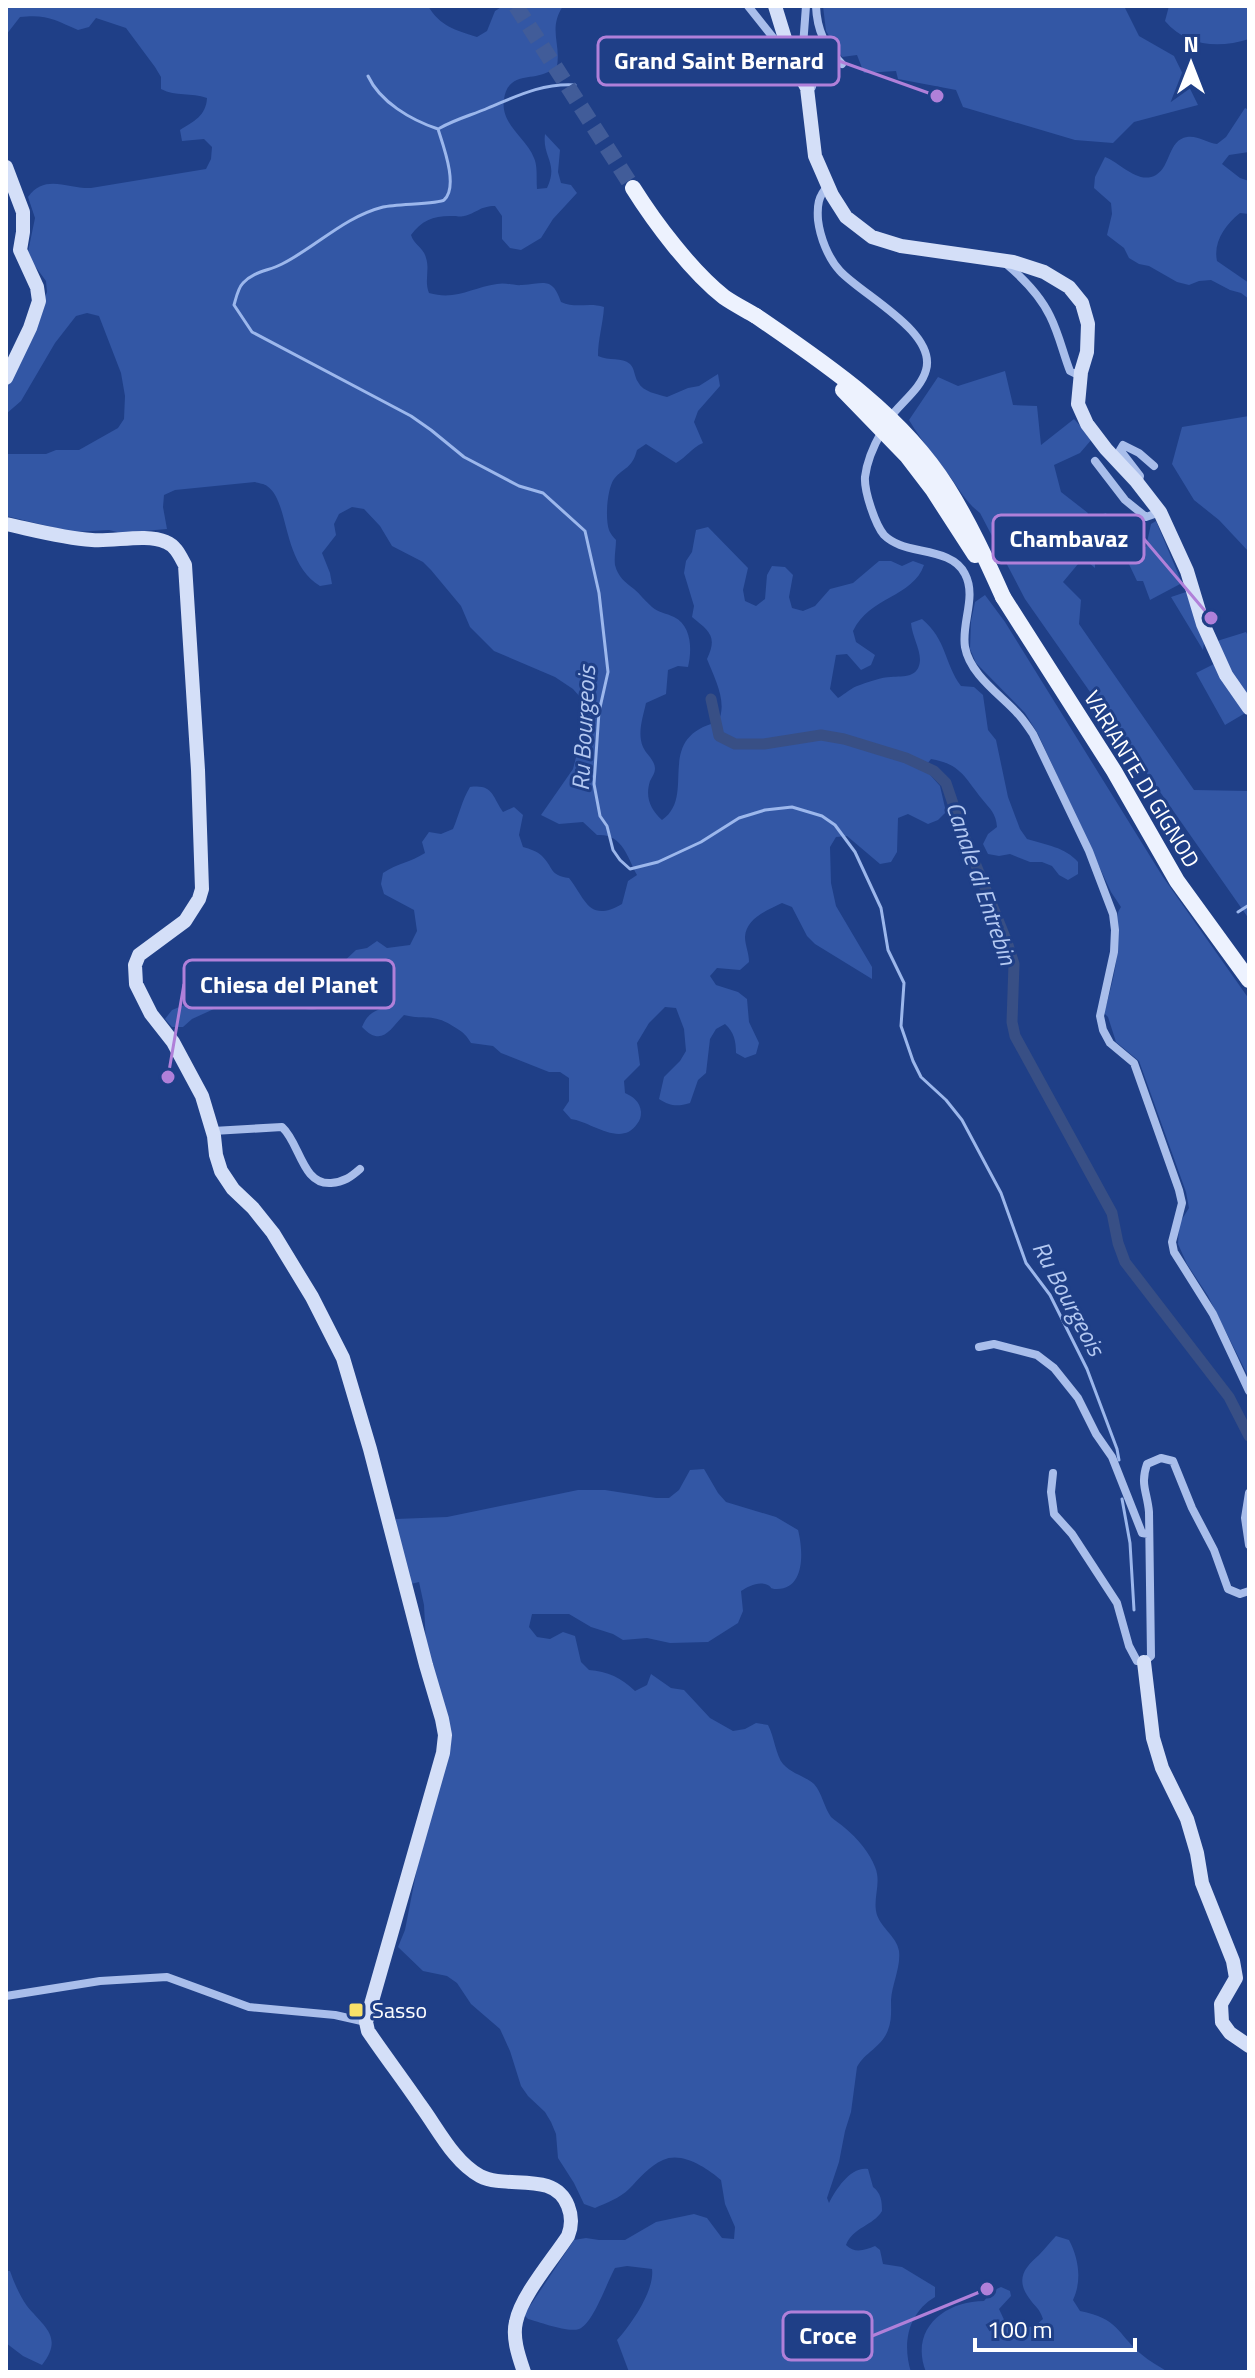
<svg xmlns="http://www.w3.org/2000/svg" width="1255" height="2378" font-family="'Titillium Web',sans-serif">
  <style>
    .green { fill: #3357a5 }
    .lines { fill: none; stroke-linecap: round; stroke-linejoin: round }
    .stream { stroke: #9cb7ec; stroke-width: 3 }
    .canal { stroke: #384f85; stroke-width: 11 }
    .primary-tunnel { stroke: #415c99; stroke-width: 16; stroke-dasharray: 16 8; stroke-linecap: butt }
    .street { stroke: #a9beeb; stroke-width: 8 }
    .secondary { stroke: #d4dff8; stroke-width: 14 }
    .primary { stroke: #edf2fe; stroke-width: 16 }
    .primary-bridge { stroke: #edf2fe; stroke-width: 16 }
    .poi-dot { fill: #f9e169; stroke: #1f3f87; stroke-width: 3 }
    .labels { text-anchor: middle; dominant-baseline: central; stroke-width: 6; stroke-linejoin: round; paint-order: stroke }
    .street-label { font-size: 22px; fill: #fff; stroke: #1f3f87 }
    .poi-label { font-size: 22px; fill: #fff; stroke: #1f3f87; text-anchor: start }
    .water-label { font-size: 24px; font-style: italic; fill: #b4c9f2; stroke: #1f3f87 }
    .leader { fill: none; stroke: #b080d9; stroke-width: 3 }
    .callout-dot { fill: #b080d9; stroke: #1f3f87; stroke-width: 3 }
    .callout { fill: #1f3f87; stroke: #b080d9; stroke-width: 3 }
    .callout-label { font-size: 24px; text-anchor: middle; font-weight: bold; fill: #fff }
  </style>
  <rect width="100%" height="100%" fill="#1f3f87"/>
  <!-- green -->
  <path class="green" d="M6 6H428C440 26 455 30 477 37L487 31 495 11 503 6H563C548 29 561 43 557 66 540 81 525 73 512 83 507 87 505 93 504 99 500 125 526 137 534 158 538 167 536 179 537 189L547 188C559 163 542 157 545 134L560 150 558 172 561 183 571 185 577 193 553 219 541 238 521 250 510 248 502 239V216L495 206C480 206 477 213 464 216 462 217 452 216 450 216 433 216 421 221 411 235 414 245 424 248 426 258 430 270 424 281 429 293 456 301 473 287 497 284 506 282 514 286 522 285 544 284 552 276 561 302 576 309 589 302 604 307 603 324 598 339 598 356 609 361 622 357 630 364 635 369 634 376 638 382 643 392 657 394 667 397L688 388 699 386 718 374 720 386 698 411 694 422 703 443C691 448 687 457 676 463L646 444 637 450C632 469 624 467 614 479 607 489 605 519 609 530 610 533 614 538 616 540 616 548 614 557 615 565 618 577 625 582 634 589 640 594 645 601 652 607 659 613 666 613 674 617 692 626 692 650 688 667L678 666 668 670 666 694 646 703C643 717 637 733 643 747 646 754 655 760 655 769 655 773 652 777 650 781 645 797 650 809 662 820 698 795 652 738 718 722 728 703 715 679 707 659 718 636 709 631 692 617L694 606 684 573 686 561 692 552 696 530 708 527 748 568 743 590 745 601 756 606 765 599 767 575 772 566 785 567 793 575 789 597 792 608 803 611 815 606 830 589 853 583 879 561H891L902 566 913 561 924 565C913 597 869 597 853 631L856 642 875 655 871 665 861 670 847 654 836 655 830 689 838 698C845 694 852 687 860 685 868 682 882 677 891 677 904 676 919 678 920 660 920 648 912 636 911 623L922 619C947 640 944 663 961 686L974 687 983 695 988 730 996 740 1008 797 1020 829 1027 839C1046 845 1065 847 1078 862V874L1068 880 1059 875 1052 866 1042 862H1030L1010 854 999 856 988 854 983 844 988 834 997 827C996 813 990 809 982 799 965 778 961 764 931 759L924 768 940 786 946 812 938 820 928 824 908 814 898 818 897 852 891 862 880 864 847 836 836 837 830 847 831 883 836 906 872 967V979L815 944 807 936 792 907 782 903C768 910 746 918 745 937 745 945 749 953 749 962L740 970 717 968 710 976 716 985 738 992 747 999 749 1022 759 1043 756 1054 745 1058 736 1053C736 1041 734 1032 725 1024L716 1029 710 1039 706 1073 698 1080 690 1103C677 1107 670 1106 659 1099L664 1077 680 1061 686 1051 684 1029 676 1008 665 1007 649 1023 637 1043 640 1065 624 1081 625 1093C633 1097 640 1101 641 1112 641 1117 640 1120 637 1124 621 1148 590 1121 571 1119L563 1110 569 1101V1078L560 1072H549L501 1053 493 1046 471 1043C466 1035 464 1033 456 1028 432 1012 428 1021 404 1015 390 1029 382 1048 362 1027 370 1007 380 1013 394 1001L392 989C374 985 368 997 351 981 322 996 331 1022 287 1003L283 993 274 986H264L192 1019 183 1027H172L165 1019 172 1010 274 969 293 965 315 970 339 966 356 950 367 948 377 941 387 948 410 945 417 931 414 910 384 894 381 884 383 873C396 864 411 862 425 853L422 842 429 832 441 834 453 829C459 815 462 800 470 787 493 784 492 796 503 812L514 807 523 815 519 835 523 847C530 849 537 851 542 856 554 868 549 875 569 878 586 900 589 923 622 904L628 881 637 875C627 856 622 833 597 835L583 822 559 824 541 815 573 769 589 707 573 689 555 677 494 651 470 627 461 606 431 570 423 562 392 546 380 526 364 509 352 507 339 514 334 524 336 535 322 553 330 573 332 584 320 586C281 562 290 501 267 486 265 484 258 483 255 482L175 490 164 495 163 507 167 529 121 533 109 530 73 532 6 516V454H46L56 450H79L118 428 124 419 125 396 121 373 99 316 87 313 76 316 55 343 21 401 6 414V385L47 292 46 281 32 262 28 252 35 218 28 197C45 173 68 189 91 188L206 169 211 159 212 147 204 139 182 141 180 130C194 121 206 116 207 98 191 92 176 97 161 89V77L155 67 126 28 96 18 89 27 78 30C55 20 47 14 20 17L6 35Z
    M823 6H1124L1139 36 1174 56 1198 105 1134 122 1113 143 1075 140 963 107 956 90 898 79 896 71 864 73 857 55 842 57 826 31Z
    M1169 6H1249V39C1218 49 1186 46 1165 21Z
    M1245 108 1249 110V152L1229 155 1222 164 1240 178 1249 181V214L1240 213C1225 225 1213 242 1217 261L1249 283V299L1241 293 1230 290 1211 280 1199 281 1189 285 1177 282 1149 266 1139 264 1129 258 1124 248 1107 235 1112 214 1111 203 1094 188 1095 177 1105 157C1121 163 1138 185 1156 175 1171 166 1168 140 1187 137 1197 135 1207 143 1217 144L1226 137Z
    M1005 371 1013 405 1037 406 1041 445 1074 419 1092 439 1080 453 1054 465 1061 492 1088 513 1084 521 1106 513 1115 532 1113 541 1115 549 1101 564 1095 562V568L1083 558 1063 582 1081 600 1079 624 1194 790 1249 791V919L1025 599 980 513C967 503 960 491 951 478 936 458 922 442 909 420L938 377 958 386Z
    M1249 416V552L1219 520 1194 500 1172 464 1182 427Z
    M1156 521 1182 583 1150 600 1143 581H1137L1127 560 1128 547H1146L1151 524Z
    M1186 592 1204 643 1203 650 1171 597Z
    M985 595 1005 622 1163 877 1249 999V1378L1208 1296 1187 1264 1178 1244 1179 1224 1189 1208 1186 1192 1139 1061 1116 1042 1108 1017 1104 1013C1111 989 1118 963 1118 938 1118 927 1114 916 1121 907L1111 892 1038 734 1025 713 976 663 970 649 971 621 975 602Z
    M1246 632 1249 638V693L1246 694 1230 671 1217 641Z
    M1214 664 1247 712 1225 725 1196 673Z
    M704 1469 718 1493 726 1502 776 1517 798 1530C803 1549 806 1589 777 1589 768 1589 774 1587 765 1584 756 1582 748 1587 741 1591L743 1611 738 1623 708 1642 670 1643 647 1638 623 1640 613 1634 591 1627 569 1614H532L529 1627 537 1637 550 1639 563 1632 575 1636 581 1662 589 1670C607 1671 622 1678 635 1691L647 1685 651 1674 671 1688 684 1690 710 1718 733 1731 745 1729 756 1723 768 1725C774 1736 776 1756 783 1764 792 1774 805 1776 814 1784 822 1793 824 1807 831 1817 835 1821 841 1824 845 1828 857 1838 870 1853 875 1867 882 1883 872 1899 877 1915 882 1929 897 1937 899 1951 901 1967 892 1984 891 2000 891 2010 892 2020 888 2030 882 2047 865 2052 857 2067L851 2112 845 2131 839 2162 827 2198 829 2203C836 2189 851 2166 868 2169L873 2187C881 2193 882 2201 882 2211 873 2226 853 2227 846 2245 855 2254 865 2250 875 2246L880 2250 883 2264 902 2267 935 2287V2297C908 2313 902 2343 911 2372H629L617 2340C631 2325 655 2290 652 2269L627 2266 615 2268C607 2282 593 2324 579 2329 568 2333 540 2322 528 2319L524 2315 574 2240 586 2238 599 2240H625L656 2222 694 2214 707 2218 722 2238 734 2239 735 2227 725 2204 721 2180C707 2168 682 2151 663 2160 649 2166 639 2179 629 2189 620 2198 606 2203 595 2208L584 2204 574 2183 558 2158 556 2134 551 2122 545 2112 528 2096 521 2086 510 2051 500 2029 471 2004 457 1983 447 1976 423 1971 398 1947 405 1930 420 1853 451 1745 448 1717 426 1644 424 1605 419 1582 411 1584 395 1527 396 1519 447 1517 578 1490H605L656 1498H669L679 1490 690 1470Z
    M1056 2236 1069 2240C1079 2259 1082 2281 1073 2300L1080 2311C1119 2319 1116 2332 1141 2354 1149 2361 1159 2366 1168 2372H926C909 2329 945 2301 984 2301L992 2291 1001 2287 1010 2291 1011 2296 999 2309 1007 2326 1034 2327 1043 2319C1039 2307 1035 2307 1029 2298 1015 2279 1025 2267 1039 2255 1045 2249 1050 2242 1056 2236Z
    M6 2271H10C14 2283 20 2296 27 2306 44 2327 64 2337 42 2365L23 2356 6 2343Z"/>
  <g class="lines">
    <!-- stream -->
    <path class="stream" d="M368 76C380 102 411 120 438 129 443 145 459 187 444 200 439 204 396 204 383 207 344 217 316 247 282 264 269 271 254 271 243 283 238 288 236 298 234 305L252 332 411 416 431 430 464 457 519 486 543 493 585 531 599 593 608 672 599 712 594 784 600 816 607 826 613 850 620 860 630 869 658 862 701 842 739 818 765 810 792 807 822 816 835 825 855 852 881 908 888 950 904 983 901 1026 913 1061 921 1077 946 1100 962 1120 1001 1193 1026 1263 1050 1295 1087 1369 1117 1449 1119 1460
      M440 128C456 119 472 115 488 108 517 96 542 83 575 85
      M1238 912 1249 905
      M1122 1499 1130 1543 1134 1610"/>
    <!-- canal -->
    <path class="canal" d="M711 699 719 736 735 744H764L821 735 844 739 906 758 934 771 946 783 963 833 1007 942 1014 964 1012 1022 1015 1036 1112 1213 1118 1243 1125 1262 1229 1397 1249 1436"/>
    <!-- primary-tunnel -->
    <path class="primary-tunnel" d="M516 6 633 188"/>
    <!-- street -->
    <path class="street" d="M748 6 787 55
      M806 6 803 46 813 78 812 87 808 88
      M816 6C817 31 825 46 842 64
      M828 186C818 196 817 206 818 220 820 237 828 258 840 271 862 295 937 332 926 370 921 389 900 403 889 419
      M1005 263C1023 278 1040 295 1050 316 1059 334 1063 353 1070 371L1080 376
      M882 431C874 445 867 460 865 477 864 491 875 524 884 535 887 538 895 543 900 545 920 553 954 551 965 574 977 597 961 623 965 647 970 675 1001 695 1018 714 1024 720 1028 727 1033 734L1089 851 1113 914 1115 930 1114 952 1100 1016 1103 1030 1110 1043 1134 1063 1179 1190 1182 1203 1172 1242 1174 1252 1213 1314 1249 1391
      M1095 461 1125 500 1146 517 1160 512
      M1139 480 1140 476 1120 450 1123 445 1139 453 1154 466
      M213 1131 282 1127C300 1143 302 1185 331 1183 344 1182 351 1177 360 1169
      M979 1347 994 1344 1037 1355 1054 1368 1078 1398 1096 1434 1112 1457 1142 1533 1148 1534
      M1053 1473 1051 1492 1054 1514 1072 1534 1117 1603 1129 1646 1137 1661 1144 1662 1151 1656 1149 1512C1147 1491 1140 1485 1147 1464L1161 1458 1173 1461 1192 1508 1214 1550 1228 1589 1240 1594 1249 1591
      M1249 1493 1245 1518 1249 1545
      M6 1996 100 1981 167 1977 249 2007 335 2015 366 2022"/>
    <!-- secondary -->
    <path class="secondary" d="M775 6 791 58 807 88 815 156 832 195 846 217 872 237 901 246 1013 262 1044 272 1069 287 1082 303 1088 324 1087 352 1081 372 1078 404 1087 424 1106 449 1136 481 1160 512 1187 571 1203 624 1226 675 1249 708
      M6 167 23 212V232L20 250 37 287 39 301 30 328 6 378
      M6 524C34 530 63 538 92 540 114 542 146 533 166 542 176 546 180 556 185 565L198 770 202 889 199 899 185 921 139 955 135 965 136 984 151 1014 173 1042 202 1096 214 1136 216 1155 221 1171 233 1189 253 1208 273 1233 312 1297 343 1358 370 1449 426 1665 442 1719 445 1735 443 1753 366 2022 368 2031C385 2056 404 2081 421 2106 438 2129 454 2162 480 2176 507 2190 554 2170 568 2206 572 2216 572 2226 568 2236 553 2259 521 2296 516 2322 512 2338 519 2357 524 2372
      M1144 1662 1153 1738 1162 1768 1187 1819 1197 1853 1202 1883 1233 1961 1236 1978 1221 2004 1222 2022 1230 2033 1249 2046"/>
    <!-- primary -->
    <path class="primary" d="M633 188C655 223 691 271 724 297 734 304 746 310 756 316
      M1003 597 1114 771 1177 881 1249 980"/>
    <!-- primary-bridge -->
    <path class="primary-bridge" d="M756 316C826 364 901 414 947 487 969 522 986 559 1003 597
      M843 390 907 456 933 490 975 555"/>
  </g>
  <!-- markers -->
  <rect class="poi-dot" x="348" y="2002" width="16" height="16" rx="4"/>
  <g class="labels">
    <!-- street labels -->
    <g class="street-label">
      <text transform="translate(1142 779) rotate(59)">VARIANTE DI GIGNOD</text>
    </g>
    <!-- poi labels -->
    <g class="poi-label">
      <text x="372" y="2010">Sasso</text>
    </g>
    <!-- water labels -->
    <g class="water-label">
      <text transform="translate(583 728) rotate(-87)">Ru Bourgeois</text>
      <text transform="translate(982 883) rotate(71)">Canale di Entrebin</text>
      <text transform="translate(1069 1298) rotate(62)">Ru Bourgeois</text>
    </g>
  </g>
  <!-- callouts -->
  <path class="leader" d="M937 96L839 61M1211 618L1144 539M168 1077L184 984M987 2289L872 2336"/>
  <g class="callout-dot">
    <circle cx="937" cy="96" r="8"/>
    <circle cx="1211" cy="618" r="8"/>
    <circle cx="168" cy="1077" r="8"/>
    <circle cx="987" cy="2289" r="8"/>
  </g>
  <g class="callout">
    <rect x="598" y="37" width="241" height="48" rx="8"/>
    <rect x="993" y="515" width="151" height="48" rx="8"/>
    <rect x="184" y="960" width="210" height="48" rx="8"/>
    <rect x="783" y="2312" width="89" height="48" rx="8"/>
  </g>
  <g class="callout-label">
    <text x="719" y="69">Grand Saint Bernard</text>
    <text x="1069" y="547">Chambavaz</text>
    <text x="289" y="993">Chiesa del Planet</text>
    <text x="828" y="2344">Croce</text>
  </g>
  <!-- border -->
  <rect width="1255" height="2378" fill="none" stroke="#ffffff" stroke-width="16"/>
  <!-- north arrow -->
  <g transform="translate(1191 64)" stroke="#1f3f87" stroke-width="6" paint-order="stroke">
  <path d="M0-6L14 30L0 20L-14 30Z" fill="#ffffff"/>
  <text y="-12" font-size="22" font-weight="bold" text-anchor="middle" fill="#ffffff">N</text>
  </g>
  <!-- scale -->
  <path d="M975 2338v12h160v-12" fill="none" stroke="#ffffff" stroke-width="4"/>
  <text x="987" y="2338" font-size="24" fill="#ffffff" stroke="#1f3f87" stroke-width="6" paint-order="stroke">100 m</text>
</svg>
